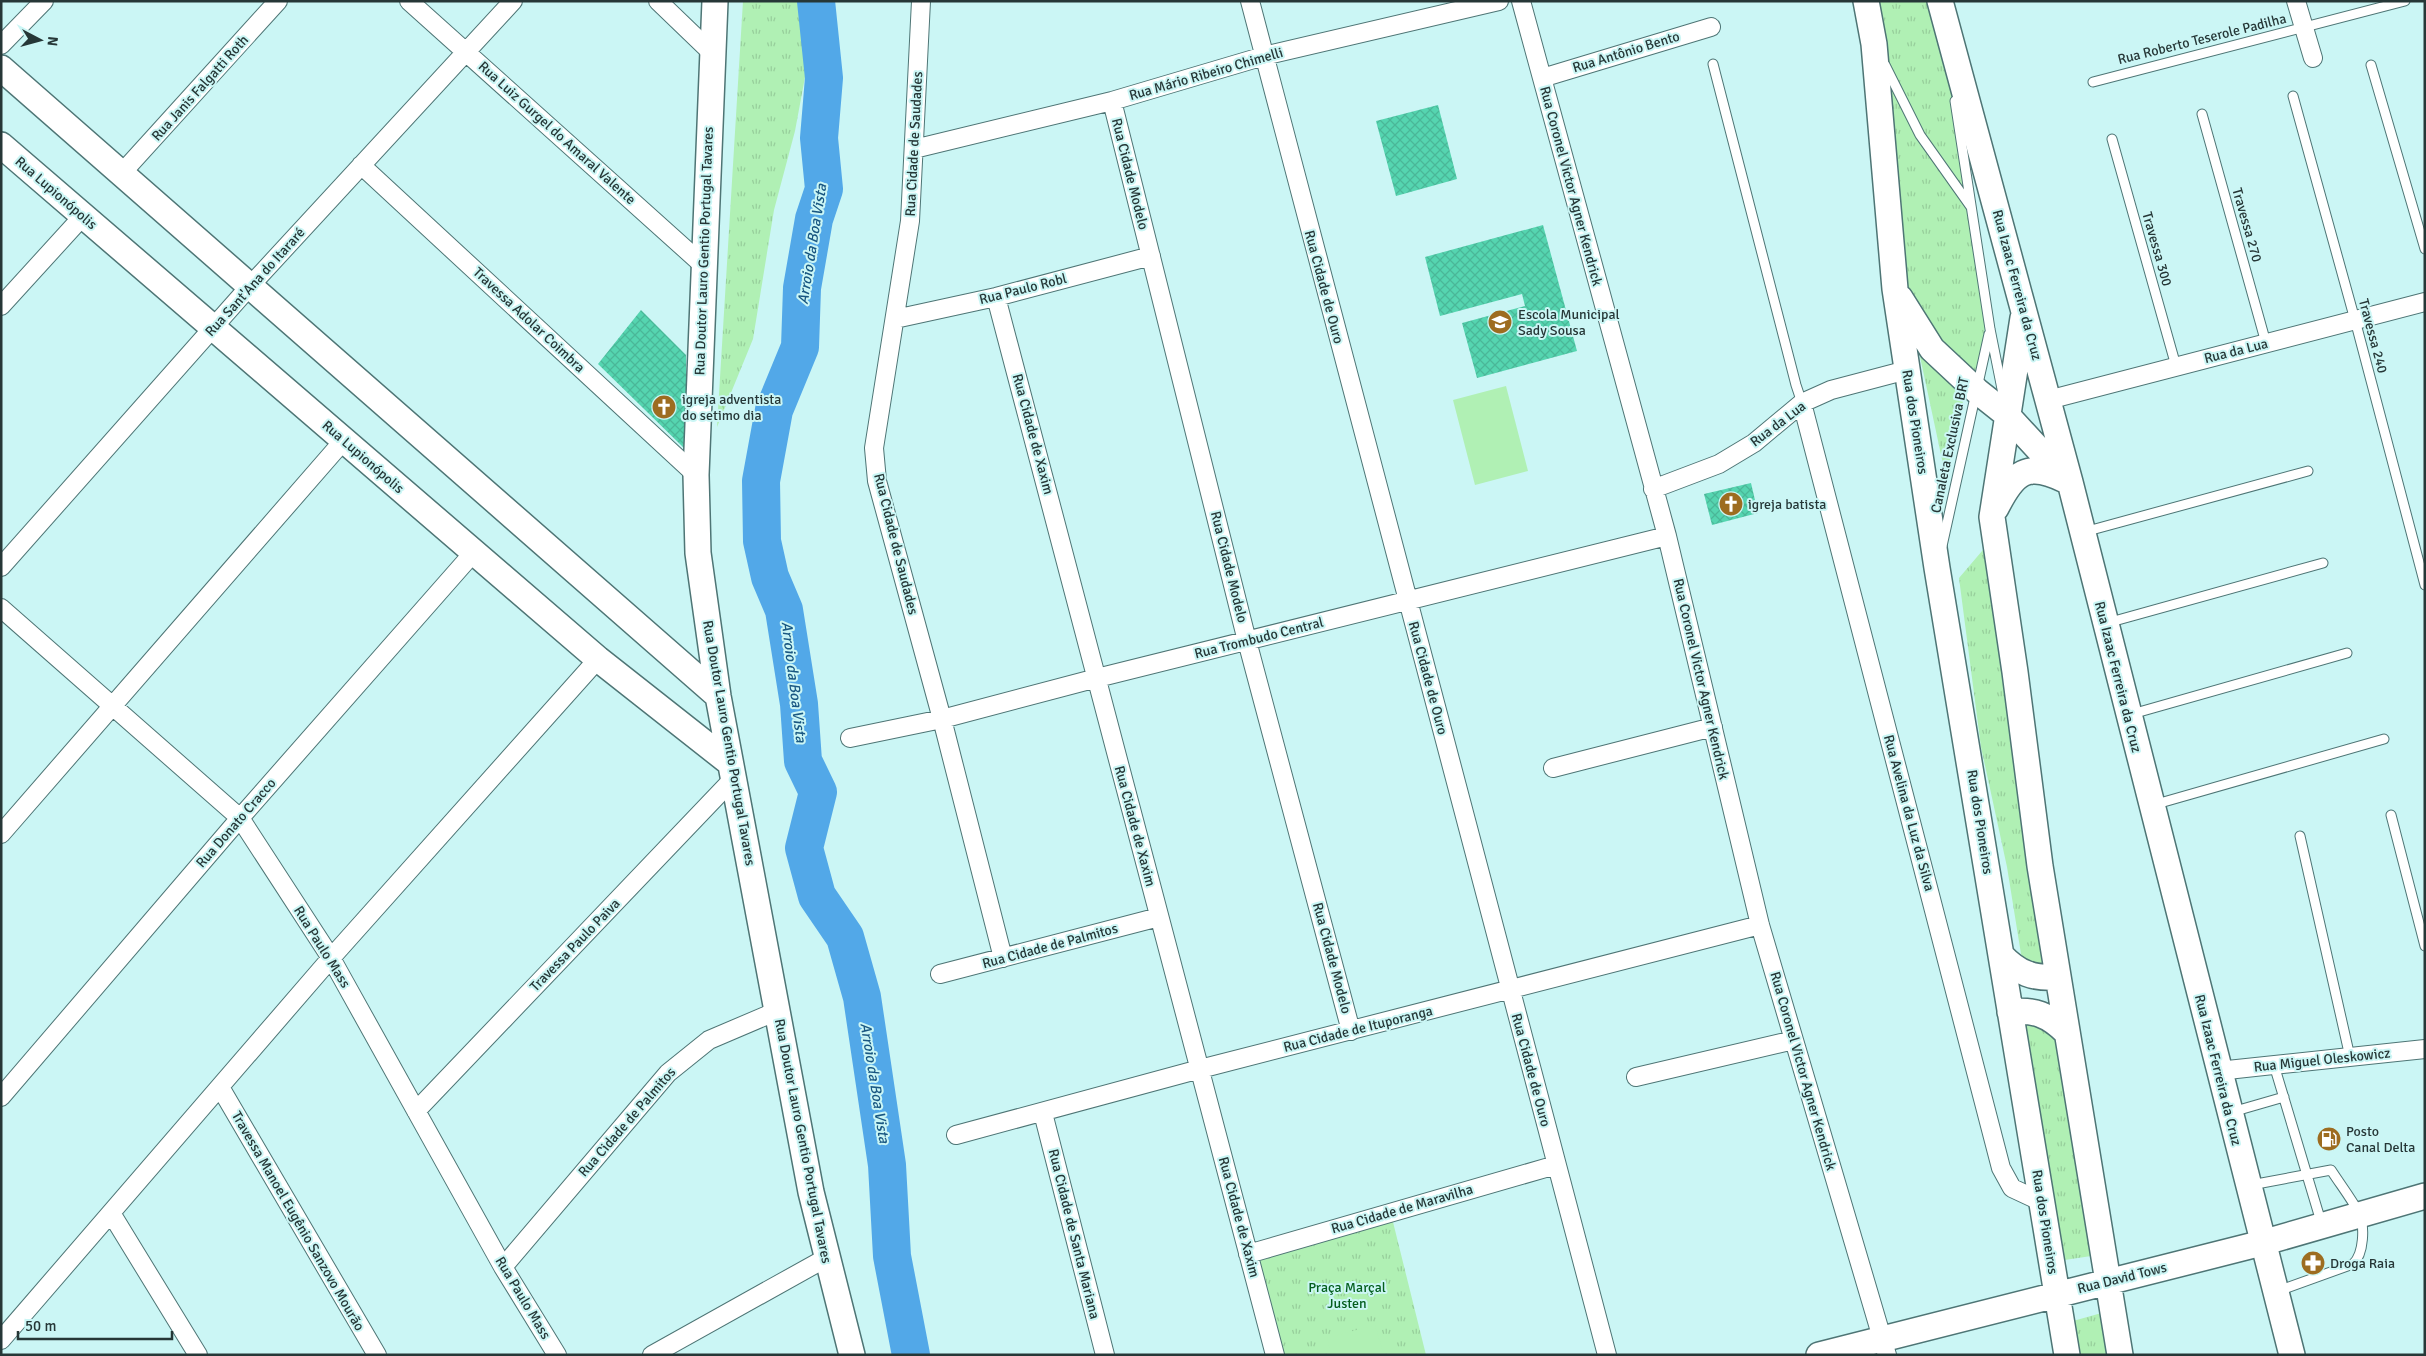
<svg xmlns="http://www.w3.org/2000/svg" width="2426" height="1356" font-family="Signika,sans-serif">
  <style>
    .grass { fill: url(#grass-tufts) }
    .pitch { fill: #b0f0b4 }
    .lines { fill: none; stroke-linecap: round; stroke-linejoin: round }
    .river { stroke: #52a8e8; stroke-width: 38 }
    .building { fill: url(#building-cross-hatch) }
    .lane-casing { stroke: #4e7575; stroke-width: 11 }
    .street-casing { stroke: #4e7575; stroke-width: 20 }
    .secondary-casing { stroke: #4e7575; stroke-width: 28 }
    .lane { stroke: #fff; stroke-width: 9 }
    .street { stroke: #fff; stroke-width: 18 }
    .secondary { stroke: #fff; stroke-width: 25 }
    .labels { text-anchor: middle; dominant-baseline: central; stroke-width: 4; stroke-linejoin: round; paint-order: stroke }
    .street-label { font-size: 14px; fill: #263737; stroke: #cbf6f5 }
    .poi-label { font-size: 14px; fill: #263737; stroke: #cbf6f5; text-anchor: start }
    .park-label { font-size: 14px; fill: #045e1d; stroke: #cbf6f5 }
    .water-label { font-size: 15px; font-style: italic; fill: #195782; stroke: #cbf6f5 }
  </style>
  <defs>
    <pattern id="grass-tufts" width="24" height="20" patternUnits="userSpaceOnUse" patternTransform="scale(1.25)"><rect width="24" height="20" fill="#b0f0b4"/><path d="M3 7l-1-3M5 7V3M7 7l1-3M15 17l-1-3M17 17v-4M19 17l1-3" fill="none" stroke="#97ce9b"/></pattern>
    <pattern id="building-cross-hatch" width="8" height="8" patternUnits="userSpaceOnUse" patternTransform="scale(1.25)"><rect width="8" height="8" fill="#55d5b0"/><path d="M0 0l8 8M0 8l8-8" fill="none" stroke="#4ab798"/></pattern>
  </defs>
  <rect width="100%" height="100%" fill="#cbf6f5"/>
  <!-- grass -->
  <path class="grass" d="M743 1H802L805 77 795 131 774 210 753 339 717 427Z
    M1873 1H1938L1968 197 1920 129 1878 44Z
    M1879 59 1969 212 1986 323 1974 381 1898 286Z
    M1919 352 1964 398 1946 478Z
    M1988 544 2053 965H2039L2026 963 2021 954 2007 867 1981 747 1959 578Z
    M2033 1021 2060 1035 2098 1255 2058 1261 2023 1022Z
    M1393 1222 1426 1355H1282L1255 1256Z
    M2105 1312 2111 1355H2079L2073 1321Z"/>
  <!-- pitch -->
  <path class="pitch" d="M1506 386 1528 471 1475 485 1453 400Z
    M1375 1325 1384 1355H1331L1327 1338Z"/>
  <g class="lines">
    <!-- river -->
    <path class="river" d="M816 1 824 78 819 138 824 189 814 219 802 288 800 347 774 410 761 481 762 541 770 577 784 610 799 704 803 761 818 792 804 848 817 896 845 937 862 997 887 1165 892 1256 911 1355"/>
  </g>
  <!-- building -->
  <path class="building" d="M1438 105 1457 179 1396 196 1376 121Z
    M1543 225 1577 351 1477 378 1462 323 1525 306 1522 294 1440 316 1425 257Z
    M641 310 686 355V450L598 364Z
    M1751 483 1758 513 1712 525 1704 494Z"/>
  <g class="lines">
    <defs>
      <path id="lane" d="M1713 64 1796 385 1802 403
        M1885 65 1920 135 1971 207
        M2371 65 2425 249
        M2093 82 2405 1
        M2293 96 2355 320 2425 585
        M1955 101 1990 329 2003 394
        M2202 114 2266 343
        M2112 139 2176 366
        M2084 532 2308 471
        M1942 546 1989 334
        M2107 623 2323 563
        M2132 714 2347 653
        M2153 805 2384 739
        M2391 815 2425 946
        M2300 836 2350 1057
        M2274 1065 2322 1225
        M2232 1112 2284 1097
        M2251 1185 2331 1170C2340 1184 2351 1198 2359 1213 2365 1226 2364 1254 2353 1264L2278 1291"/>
      <path id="street" d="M409 1 703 265
        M658 1 712 53
        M921 1 910 221 874 448 877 481 942 719 1003 958
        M1250 1 1607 1355
        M1521 1 1667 536 1760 925 1887 1355
        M2296 1 2313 58
        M1 45 44 1
        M1542 78 1711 27
        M1112 101 1247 641 1351 1031
        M914 149 1112 101 1264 56 1499 1
        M361 165 696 475
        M121 174 278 1
        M996 297 1275 1355
        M1 306 83 216
        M895 319 996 297 1151 256
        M2048 400 2425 302
        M1802 403 2001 1168 2012 1188 2042 1202
        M1653 489 1719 464 1754 443 1802 403 1831 390 1907 370
        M1 567 250 286 513 1
        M1 608 240 818 331 958 503 1267 557 1355
        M850 738 942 719 1097 678 1667 536
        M1553 768 1713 727
        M1 834 344 440
        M940 974 1159 917
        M2218 1071 2425 1049
        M1636 1077 1794 1040
        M220 1087 377 1355
        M1 1097 240 818 474 552
        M416 1111 733 779
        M1043 1113 1105 1355
        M956 1135 1200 1069 1760 925
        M111 1213 198 1355
        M1248 1254 1556 1165
        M503 1267 668 1073 709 1040 777 1011
        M1 1340 331 958 598 659
        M652 1355 826 1258"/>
      <path id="secondary" d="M715 1 696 475 698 553 718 696 811 1192 852 1355
        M1866 1 1874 44 1895 289 1937 568 2067 1355
        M1940 1 2070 482 2292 1355
        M1 68 718 696
        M1 145 598 659 730 763
        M1900 298 1932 349 1977 391 2006 414 2066 479
        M2023 318 1992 517 2015 672 2040 866 2120 1355
        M1996 508C2014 472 2027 461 2065 480
        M2001 955C2018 973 2033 979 2058 977
        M2010 1012C2034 1009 2049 1015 2066 1032
        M1819 1355 2262 1243 2425 1196"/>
    </defs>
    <!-- lane casing -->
    <use href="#lane" class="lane-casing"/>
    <!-- street casing -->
    <use href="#street" class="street-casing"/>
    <!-- secondary casing -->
    <use href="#secondary" class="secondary-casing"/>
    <!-- lane -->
    <use href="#lane" class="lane"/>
    <!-- street -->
    <use href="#street" class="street"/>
    <!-- secondary -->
    <use href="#secondary" class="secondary"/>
  </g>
  <!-- icons -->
  <defs>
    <symbol id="school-disc" viewBox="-11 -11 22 22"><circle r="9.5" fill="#9d6c20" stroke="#cbf6f5"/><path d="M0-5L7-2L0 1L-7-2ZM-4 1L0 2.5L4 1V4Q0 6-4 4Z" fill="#fff"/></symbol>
    <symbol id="church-disc" viewBox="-11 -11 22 22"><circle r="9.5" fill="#9d6c20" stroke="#cbf6f5"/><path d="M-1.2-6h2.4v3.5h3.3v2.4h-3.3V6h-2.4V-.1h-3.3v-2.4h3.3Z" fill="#fff"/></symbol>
    <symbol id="fuel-disc" viewBox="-11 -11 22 22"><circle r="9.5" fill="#9d6c20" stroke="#cbf6f5"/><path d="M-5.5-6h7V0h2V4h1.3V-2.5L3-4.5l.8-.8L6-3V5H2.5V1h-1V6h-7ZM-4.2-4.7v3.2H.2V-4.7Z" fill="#fff"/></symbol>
    <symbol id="pharmacy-disc" viewBox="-11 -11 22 22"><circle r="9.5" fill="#9d6c20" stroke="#cbf6f5"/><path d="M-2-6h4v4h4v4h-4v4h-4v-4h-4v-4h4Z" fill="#fff"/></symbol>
  </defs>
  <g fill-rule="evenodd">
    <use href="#school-disc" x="1486" y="308" width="28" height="28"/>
    <use href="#church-disc" x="650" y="393" width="28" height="28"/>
    <use href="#church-disc" x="1717" y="490" width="28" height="28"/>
    <use href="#fuel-disc" x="2315" y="1125" width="28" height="28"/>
    <use href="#pharmacy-disc" x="2299" y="1249" width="28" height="28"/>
  </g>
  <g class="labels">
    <!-- street labels -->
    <g class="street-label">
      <text transform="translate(2202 39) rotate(-14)">Rua Roberto Teserole Padilha</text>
      <text transform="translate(1626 52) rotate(-17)">Rua Antônio Bento</text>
      <text transform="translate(1206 74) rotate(-16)">Rua Mário Ribeiro Chimelli</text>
      <text transform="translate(200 88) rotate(-48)">Rua Janis Falgatti Roth</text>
      <text transform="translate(557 133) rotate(42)">Rua Luiz Gurgel do Amaral Valente</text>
      <text transform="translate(914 144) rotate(-87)">Rua Cidade de Saudades</text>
      <text transform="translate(1130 174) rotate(76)">Rua Cidade Modelo</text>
      <text transform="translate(1571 186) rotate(75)">Rua Coronel Victor Agner Kendrick</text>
      <text transform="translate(56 193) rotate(41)">Rua Lupionópolis</text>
      <text transform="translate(2247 225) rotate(74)">Travessa 270</text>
      <text transform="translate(2157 249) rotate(74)">Travessa 300</text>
      <text transform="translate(704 251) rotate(-88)">Rua Doutor Lauro Gentio Portugal Tavares</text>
      <text transform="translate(255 282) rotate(-48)">Rua Sant'Ana do Itararé</text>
      <text transform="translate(2017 285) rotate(75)">Rua Izaac Ferreira da Cruz</text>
      <text transform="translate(1324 287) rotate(75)">Rua Cidade de Ouro</text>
      <text transform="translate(1023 289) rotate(-14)">Rua Paulo Robl</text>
      <text transform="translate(529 320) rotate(43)">Travessa Adolar Coimbra</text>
      <text transform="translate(2373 336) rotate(75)">Travessa 240</text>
      <text transform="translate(2236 351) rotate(-14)">Rua da Lua</text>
      <text transform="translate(1915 422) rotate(81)">Rua dos Pioneiros</text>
      <text transform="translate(1778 424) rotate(-37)">Rua da Lua</text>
      <text transform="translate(1033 434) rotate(75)">Rua Cidade de Xaxim</text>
      <text transform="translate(1950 445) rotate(-78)">Canaleta Exclusiva BRT</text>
      <text transform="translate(363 457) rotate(41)">Rua Lupionópolis</text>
      <text transform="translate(896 544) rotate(76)">Rua Cidade de Saudades</text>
      <text transform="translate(1229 567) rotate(76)">Rua Cidade Modelo</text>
      <text transform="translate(1259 638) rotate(-14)">Rua Trombudo Central</text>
      <text transform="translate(2118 677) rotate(76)">Rua Izaac Ferreira da Cruz</text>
      <text transform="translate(1428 678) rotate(75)">Rua Cidade de Ouro</text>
      <text transform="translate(1701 679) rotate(77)">Rua Coronel Victor Agner Kendrick</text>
      <text transform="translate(729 743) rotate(80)">Rua Doutor Lauro Gentio Portugal Tavares</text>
      <text transform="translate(1909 813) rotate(75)">Rua Avelina da Luz da Silva</text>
      <text transform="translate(1980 822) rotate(81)">Rua dos Pioneiros</text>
      <text transform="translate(236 823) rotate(-49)">Rua Donato Cracco</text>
      <text transform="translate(1135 826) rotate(75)">Rua Cidade de Xaxim</text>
      <text transform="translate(575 945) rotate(-46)">Travessa Paulo Paiva</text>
      <text transform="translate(1050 946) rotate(-15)">Rua Cidade de Palmitos</text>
      <text transform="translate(322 947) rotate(58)">Rua Paulo Mass</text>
      <text transform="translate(1332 958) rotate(75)">Rua Cidade Modelo</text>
      <text transform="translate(1358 1029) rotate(-14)">Rua Cidade de Ituporanga</text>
      <text transform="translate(2322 1060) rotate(-6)">Rua Miguel Oleskowicz</text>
      <text transform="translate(1531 1070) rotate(75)">Rua Cidade de Ouro</text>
      <text transform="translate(2218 1070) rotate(76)">Rua Izaac Ferreira da Cruz</text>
      <text transform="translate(1803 1071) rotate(74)">Rua Coronel Victor Agner Kendrick</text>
      <text transform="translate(627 1122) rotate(-49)">Rua Cidade de Palmitos</text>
      <text transform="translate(803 1141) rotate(79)">Rua Doutor Lauro Gentio Portugal Tavares</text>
      <text transform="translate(1402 1209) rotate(-16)">Rua Cidade de Maravilha</text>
      <text transform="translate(1239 1217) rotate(75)">Rua Cidade de Xaxim</text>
      <text transform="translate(298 1221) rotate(60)">Travessa Manoel Eugênio Sanzovo Mourão</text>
      <text transform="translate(2045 1222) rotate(81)">Rua dos Pioneiros</text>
      <text transform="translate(1074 1234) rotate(76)">Rua Cidade de Santa Mariana</text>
      <text transform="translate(2122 1278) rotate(-14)">Rua David Tows</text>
      <text transform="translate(523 1298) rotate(59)">Rua Paulo Mass</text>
    </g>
    <!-- poi labels -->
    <g class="poi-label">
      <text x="1518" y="314">Escola Municipal<tspan x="1518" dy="16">Sady Sousa</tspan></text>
      <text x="682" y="399">igreja adventista<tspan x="682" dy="16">do setimo dia</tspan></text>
      <text x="1748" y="504">igreja batista</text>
      <text x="2346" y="1131">Posto<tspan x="2346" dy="16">Canal Delta</tspan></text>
      <text x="2330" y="1263">Droga Raia</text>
    </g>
    <!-- park labels -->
    <g class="park-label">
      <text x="1347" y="1287">Praça Marçal<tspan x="1347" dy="16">Justen</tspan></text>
    </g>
    <!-- water labels -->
    <g class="water-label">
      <text transform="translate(812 244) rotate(-81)">Arroio da Boa Vista</text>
      <text transform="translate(794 682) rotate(83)">Arroio da Boa Vista</text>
      <text transform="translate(875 1083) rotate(81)">Arroio da Boa Vista</text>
    </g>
  </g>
  <!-- border -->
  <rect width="2426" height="1356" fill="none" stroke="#263737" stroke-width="5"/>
  <!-- north arrow -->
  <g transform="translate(40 40) rotate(96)" stroke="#cbf6f5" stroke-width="4" paint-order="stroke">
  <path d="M0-4L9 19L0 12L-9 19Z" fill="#263737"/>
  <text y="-8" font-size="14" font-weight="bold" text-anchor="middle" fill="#263737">N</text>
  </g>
  <!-- scale -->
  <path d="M18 1331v8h154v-8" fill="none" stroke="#263737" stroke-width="2.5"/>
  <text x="25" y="1331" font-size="15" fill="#263737" stroke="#cbf6f5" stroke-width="4" paint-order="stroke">50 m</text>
</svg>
